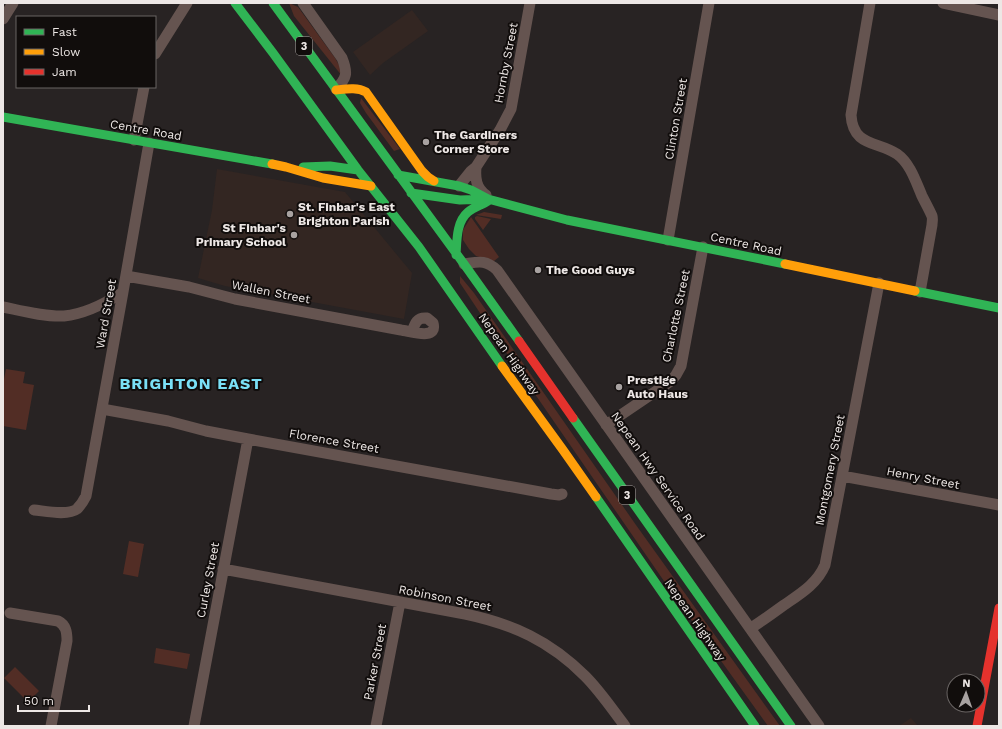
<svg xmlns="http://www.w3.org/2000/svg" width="1002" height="729" font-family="'Work Sans',sans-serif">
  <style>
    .built { fill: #332622 }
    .green { fill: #522d25 }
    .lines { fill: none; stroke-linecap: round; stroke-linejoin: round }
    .street { stroke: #655450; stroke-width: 11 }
    .fast { stroke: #30b455; stroke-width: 9 }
    .slow { stroke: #ff9f0a; stroke-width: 9 }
    .jam { stroke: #e5322d; stroke-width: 9 }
    .poi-dot { fill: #a8a2a1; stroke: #110d0c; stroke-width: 1.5 }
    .labels { text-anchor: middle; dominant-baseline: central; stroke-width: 4; stroke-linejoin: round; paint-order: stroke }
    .shield { fill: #110d0c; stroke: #aba6a4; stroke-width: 1 }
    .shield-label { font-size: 11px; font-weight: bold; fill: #ede7e5 }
    .street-label { font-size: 12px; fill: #ede7e5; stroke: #110d0c }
    .poi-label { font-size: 12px; font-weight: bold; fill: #ede7e5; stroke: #110d0c; text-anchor: start }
    .district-label { font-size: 16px; font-weight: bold; letter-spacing: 1px; fill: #7ae0f6; stroke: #110d0c }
  </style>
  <rect width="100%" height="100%" fill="#282323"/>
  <!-- built -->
  <path class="built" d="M412 10 428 31 383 63 370 75 353 52Z
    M217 169 345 192 412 273 404 319 225 286 198 278 212 210Z
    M911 718 918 726H899Z"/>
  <!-- green -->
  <path class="green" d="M289 3 298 7 335 58 340 67 342 76 294 16Z
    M361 98 400 149 394 151 366 113 360 103Z
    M484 212 502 215 501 219 476 215Z
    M477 216 491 219 483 230 475 219V217Z
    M471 217 499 257 494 261 476 256 469 249 463 240V230Z
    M460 276 474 293 636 525 780 726H768L675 597 508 355 460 283Z
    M6 369 25 372 23 383 34 385 26 430 3 426V379H4Z
    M129 541 144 544 138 577 123 574Z
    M156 648 190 654 187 669 154 663Z
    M15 667 39 691 28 702 4 678Z"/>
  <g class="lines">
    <!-- street -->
    <path class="street" d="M303 3 342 58C348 73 347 78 336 89
      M870 3 851 115C853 147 878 141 897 154 910 163 916 182 922 196 925 202 929 209 932 216 933 219 932 222 932 225L920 292
      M943 3 999 15
      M3 19 13 3
      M155 54 187 3
      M134 140 144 87
      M476 167C475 178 476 188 486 195
      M459 186 471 171 476 167 500 130 511 109 530 3
      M668 240 709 3
      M464 264C478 262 485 259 497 270L819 726
      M126 276 189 287 235 299 401 330C410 331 438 341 433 323L427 318C417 317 415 323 412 332
      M3 307C22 311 45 317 64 316 85 314 106 303 123 292
      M102 409 168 421 206 431 248 439 551 494 559 495 562 494
      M606 425 671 381 676 375 681 366 703 247
      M842 476 999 505
      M34 510C45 511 68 516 77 509 81 505 84 500 86 496L123 292 149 143
      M223 569 465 614C513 624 550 641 585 676 600 691 612 709 625 726
      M10 613 58 621C66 625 67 632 67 641L51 726
      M751 628C762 621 773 613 784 605 800 594 817 584 825 565L879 283
      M194 726 248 439
      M376 726 400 602"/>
    <!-- fast -->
    <path class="fast" d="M235 3 273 53 358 170 419 247 502 366
      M273 3 464 264 519 341
      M3 117 272 164
      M303 167 330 166 358 170
      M398 175 459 186 471 190 488 199 567 220 785 264
      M411 193 460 200 487 199
      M456 255C457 241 456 222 468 212 474 207 482 205 488 201
      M915 291 999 308
      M573 418 791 726
      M596 497 755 726"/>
    <!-- slow -->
    <path class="slow" d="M336 90C346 89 357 87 366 92L422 171 428 177 434 181
      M272 164 286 167 323 178 371 186
      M785 264 915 291
      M502 366 563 450 596 497"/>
    <!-- jam -->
    <path class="jam" d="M519 341 573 418
      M977 726 999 608"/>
  </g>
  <!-- markers -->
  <g class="poi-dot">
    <circle cx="426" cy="142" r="4"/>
    <circle cx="290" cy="214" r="4"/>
    <circle cx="294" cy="235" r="4"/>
    <circle cx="538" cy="270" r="4"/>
    <circle cx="619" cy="387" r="4"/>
  </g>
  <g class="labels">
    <!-- shield labels -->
    <g class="shield">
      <rect x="296" y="37" width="16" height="18" rx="3"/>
      <rect x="619" y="486" width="16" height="18" rx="3"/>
    </g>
    <g class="shield-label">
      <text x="304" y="46">3</text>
      <text x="627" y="495">3</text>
    </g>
    <!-- street labels -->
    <g class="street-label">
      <text transform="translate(506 63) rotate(-79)">Hornby Street</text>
      <text transform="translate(676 119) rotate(-80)">Clinton Street</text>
      <text transform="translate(146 130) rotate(10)">Centre Road</text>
      <text transform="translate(746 244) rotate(12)">Centre Road</text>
      <text transform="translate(271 292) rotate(11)">Wallen Street</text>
      <text transform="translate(106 314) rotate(-80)">Ward Street</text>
      <text transform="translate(676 316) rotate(-78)">Charlotte Street</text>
      <text transform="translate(509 354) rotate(55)">Nepean Highway</text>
      <text transform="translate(334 441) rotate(10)">Florence Street</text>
      <text transform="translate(830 470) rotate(-79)">Montgomery Street</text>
      <text transform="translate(658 476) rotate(55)">Nepean Hwy Service Road</text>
      <text transform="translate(923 478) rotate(11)">Henry Street</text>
      <text transform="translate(208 580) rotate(-79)">Curley Street</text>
      <text transform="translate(445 598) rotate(11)">Robinson Street</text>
      <text transform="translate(695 620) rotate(55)">Nepean Highway</text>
      <text transform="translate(375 662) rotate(-79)">Parker Street</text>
    </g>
    <!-- poi labels -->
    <g class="poi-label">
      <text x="434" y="135">The Gardiners<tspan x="434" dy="14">Corner Store</tspan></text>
      <text x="298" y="207">St. Finbar's East<tspan x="298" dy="14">Brighton Parish</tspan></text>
      <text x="286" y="228" text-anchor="end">St Finbar's<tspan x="286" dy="14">Primary School</tspan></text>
      <text x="546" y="270">The Good Guys</text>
      <text x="627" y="380">Prestige<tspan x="627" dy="14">Auto Haus</tspan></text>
    </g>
    <!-- district labels -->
    <g class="district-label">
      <text x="191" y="383">BRIGHTON EAST</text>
    </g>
  </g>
  <!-- border -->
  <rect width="1002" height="729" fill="none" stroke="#ede7e5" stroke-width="8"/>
  <!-- legend -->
  <rect x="16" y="16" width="140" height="72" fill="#110d0c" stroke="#696463"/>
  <rect x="24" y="29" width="20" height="6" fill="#30b455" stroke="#696463"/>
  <text x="52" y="36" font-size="12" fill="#ede7e5">Fast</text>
  <rect x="24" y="49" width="20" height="6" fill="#ff9f0a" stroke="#696463"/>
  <text x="52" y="56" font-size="12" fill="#ede7e5">Slow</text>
  <rect x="24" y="69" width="20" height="6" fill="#e5322d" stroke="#696463"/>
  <text x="52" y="76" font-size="12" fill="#ede7e5">Jam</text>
  <!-- north arrow -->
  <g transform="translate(966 693) rotate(2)"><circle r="19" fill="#110d0c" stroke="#696463"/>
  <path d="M0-3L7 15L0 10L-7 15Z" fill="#a8a2a1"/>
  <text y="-6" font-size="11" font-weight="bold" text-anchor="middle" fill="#ede7e5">N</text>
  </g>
  <!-- scale -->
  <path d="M18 705v6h71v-6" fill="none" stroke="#ede7e5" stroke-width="2"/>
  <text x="24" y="705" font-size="12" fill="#ede7e5" stroke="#110d0c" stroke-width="3" paint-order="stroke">50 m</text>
</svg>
